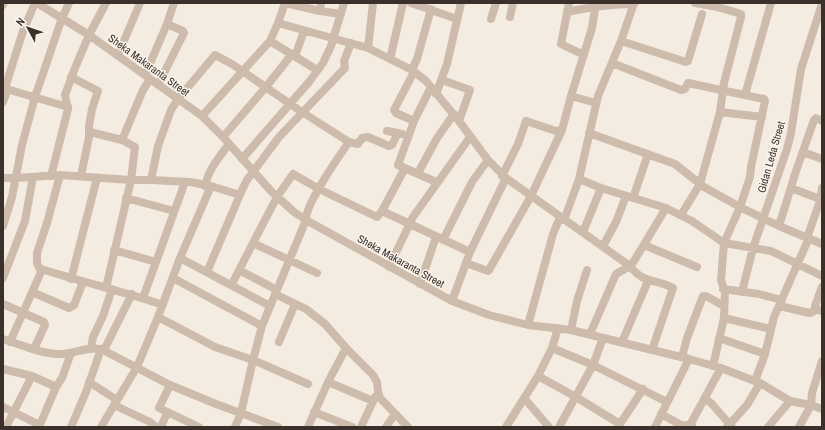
<svg xmlns="http://www.w3.org/2000/svg" width="825" height="430" font-family="'Archivo Narrow',sans-serif">
  <style>
    .lines { fill: none; stroke-linecap: round; stroke-linejoin: round }
    .minor { stroke: #cdbbac; stroke-width: 8 }
    .labels { text-anchor: middle; dominant-baseline: central; stroke-width: 3; stroke-linejoin: round; paint-order: stroke }
    .street-label { font-size: 11px; fill: #3b302b; stroke: #fbf5ee }
  </style>
  <rect width="100%" height="100%" fill="#f4ebe1"/>
  <g class="lines">
    <!-- minor -->
    <path class="minor" d="M37 3 89 35 202 116 223 137 271 191 294 212 306 220 452 301 489 315 528 325 571 330 689 359 721 368 760 383 790 401 811 405 822 409
      M285 3 320 11 321 3
      M373 3 368 48 412 70 426 81 459 121 488 160 506 178 630 266C643 284 657 279 673 288L652 350
      M411 3 457 19
      M569 3 561 44 584 55
      M3 5 4 3
      M320 11 341 14
      M567 12C590 7 611 4 634 4
      M510 17 513 3
      M491 19 496 3
      M278 23 368 48
      M270 41 317 70
      M621 41 686 62 688 61 702 14
      M118 55 140 3
      M295 56 304 31
      M390 59 403 3
      M612 63 681 90 685 89 688 83 764 99 765 101 751 167 750 177 740 207 724 243 721 280 725 292 724 318 713 366
      M412 70 417 59 431 9
      M414 72 394 110 396 113 414 121
      M145 75 167 24 174 3
      M71 77 98 91 92 109 89 126V137L81 176
      M442 80 470 90 459 121
      M158 85 184 33 183 31 167 24
      M431 87 414 121 398 165 436 182
      M3 88 68 107
      M5 88 23 31 35 3
      M436 94 447 64 461 3
      M745 95 771 3
      M571 96 596 103
      M3 102 8 89
      M720 112 762 117
      M202 116 270 41 278 23 285 3
      M387 131 402 134
      M90 132 122 140 135 147 131 180 106 288
      M589 133 675 164 704 187 740 207 779 226 822 244
      M223 137 266 87 292 54
      M122 140 143 90 150 79
      M803 152 822 159
      M242 159 309 82 323 63 331 46 344 3
      M405 168 382 211 470 252
      M418 173 437 138 454 114
      M51 176 68 109 65 95 75 68 89 35 106 3
      M502 176 518 144 526 121 556 131 562 130
      M3 178H16L60 175 131 180H151L190 182 211 186 240 195
      M579 179 601 188 666 208 692 221 724 243 771 251 822 276
      M151 180 158 146 171 110 178 99 215 55 232 64 302 112 349 142 358 144 362 138 368 137 389 146 392 145 398 133
      M205 186C208 170 220 156 229 144
      M791 188 820 199
      M126 198 174 211
      M633 198 648 154
      M681 215 700 184 720 112 724 83 741 17V14C726 9 711 5 695 3
      M564 220 579 179 598 96 621 41 634 3
      M3 226 12 197 22 145 35 97 62 18 69 3
      M779 226 796 171 814 120 816 118 822 121
      M583 232 601 188
      M443 240 472 182 488 160
      M253 243 277 197 293 174 319 189 377 217 382 211
      M644 245 697 267
      M603 246 616 222 626 196
      M114 250 156 262
      M180 258 270 306
      M466 263 488 271 489 270 531 196 562 130 571 96 592 28 596 3
      M389 267 413 217 470 137
      M41 269C82 282 123 291 163 305
      M239 270 277 290
      M207 272 242 190 247 180 279 137 345 68 344 61 351 43
      M3 278 25 221 33 177
      M173 278 262 326
      M71 279 97 178
      M232 284 253 243 317 273
      M420 284 436 237
      M822 287 815 306 818 310 822 311
      M723 289 759 294 782 300
      M32 292 69 308 74 305 83 282
      M742 292 753 248 787 149 791 133 801 69 822 4
      M275 294 306 309 325 324 346 348 373 375 377 382 378 391 380 398 408 427
      M143 298 185 182
      M452 301 470 252 506 178
      M3 304 44 322 45 325 34 349
      M780 306 809 313 813 312 815 308
      M158 317 215 347 253 360 262 326 306 220C305 205 339 156 349 142
      M724 318 771 329
      M528 325 553 234 560 217
      M571 330 577 301 587 270
      M590 334 616 274 630 266 634 261 666 208
      M719 338 765 354
      M3 339C22 345 41 354 61 354 75 354 87 346 101 349L170 385 216 404 278 427
      M10 342 41 272 37 263V253L47 223 60 175
      M279 342 295 304
      M622 342 648 281
      M91 348 93 337 103 316 112 289
      M552 348 593 365 667 402
      M104 350 132 294
      M682 357 687 338 703 296H706L724 306
      M3 369 32 376 56 387
      M538 376 576 397 620 424
      M755 381 765 354 774 317 809 238 808 235 820 201 822 188
      M89 382 117 400
      M328 382 373 401
      M170 385 159 408 199 427
      M524 398 549 427
      M705 398 712 404 732 427
      M114 405 150 422 156 427
      M3 407 40 425
      M314 412 352 427
      M661 414 683 426 691 424 692 425
      M6 427 32 376
      M39 427 56 387 62 378 71 353
      M71 427 86 392 101 349
      M101 427 137 367 158 317 180 258 211 186
      M161 427 167 413
      M235 427 241 413 253 360 308 384
      M308 427 328 382 346 348
      M361 427 375 397
      M386 427 395 414
      M506 427 538 376 552 348 558 328
      M559 427 593 365 603 338
      M618 427 643 389
      M655 427 689 359
      M689 427 721 368
      M727 427 747 405 760 383
      M768 427 790 401
      M799 427 811 405 812 393 822 361"/>
  </g>
  <g class="labels">
    <!-- street labels -->
    <g class="street-label">
      <text transform="translate(149 65) rotate(36)">Sheka Makaranta Street</text>
      <text transform="translate(771 157) rotate(-74)">Gidan Leda Street</text>
      <text transform="translate(401 261) rotate(29)">Sheka Makaranta Street</text>
    </g>
  </g>
  <!-- border -->
  <rect width="825" height="430" fill="none" stroke="#3b302b" stroke-width="8"/>
  <!-- north arrow -->
  <g transform="translate(28 28) rotate(310)" stroke="#fbf5ee" stroke-width="3" paint-order="stroke">
  <path d="M0-3L7 15L0 10L-7 15Z" fill="#3b302b"/>
  <text y="-6" font-size="11" font-weight="bold" text-anchor="middle" fill="#3b302b">N</text>
  </g>
</svg>
